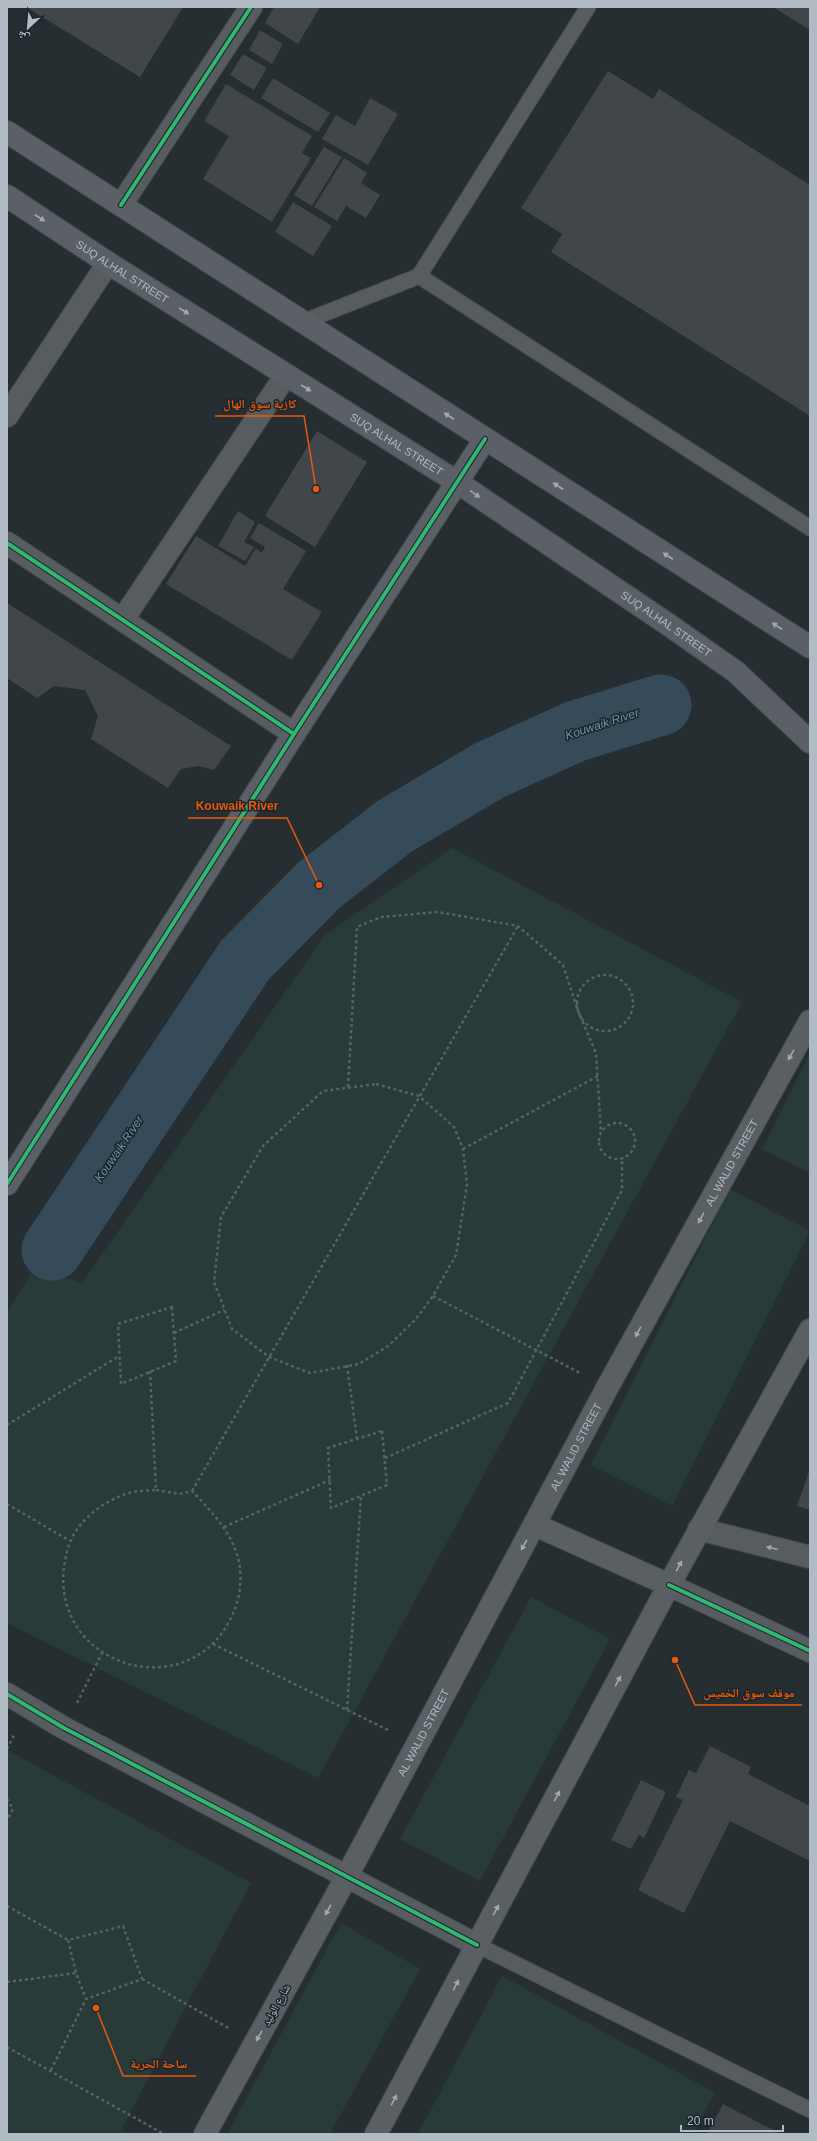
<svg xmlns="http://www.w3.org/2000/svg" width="817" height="2141" font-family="Helvetica,'Noto Naskh Arabic',sans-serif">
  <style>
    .green { fill: #283b39 }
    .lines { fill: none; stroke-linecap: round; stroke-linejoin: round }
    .river { stroke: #364b59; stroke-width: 61 }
    .building { fill: #40464a }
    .lane-casing { stroke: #444a4d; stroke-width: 17 }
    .street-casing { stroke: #444a4d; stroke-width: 24 }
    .secondary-casing { stroke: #444a4d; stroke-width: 24 }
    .primary-casing { stroke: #444b4f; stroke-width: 24 }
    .path { stroke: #5a6064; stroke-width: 2.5; stroke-dasharray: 3 3; stroke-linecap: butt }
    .lane { stroke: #575c60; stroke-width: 15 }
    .street { stroke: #575c60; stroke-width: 22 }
    .secondary { stroke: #5a6066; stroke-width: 22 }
    .primary { stroke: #595f62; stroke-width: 22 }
    .cycleway-casing { stroke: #1b252c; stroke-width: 6 }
    .cycleway { stroke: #33b770; stroke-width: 4 }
    .oneway { fill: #9fa9b1 }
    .oneway2 { fill: #9fa9b0 }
    .oneway3 { fill: #9aa3ab }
    .labels { text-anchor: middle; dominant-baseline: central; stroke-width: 3; stroke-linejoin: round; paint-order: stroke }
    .street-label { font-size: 11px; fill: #b0bbc4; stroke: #1b252c }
    .water-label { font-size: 12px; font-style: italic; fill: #7292a6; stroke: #1b252c }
    .leader { fill: none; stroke: #e8590c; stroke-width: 1.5 }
    .callout-dot { fill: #e8590c; stroke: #1b252c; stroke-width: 1.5 }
    .callout-label { font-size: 12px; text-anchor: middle; font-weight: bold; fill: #e8590c; stroke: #1b252c; stroke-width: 3; stroke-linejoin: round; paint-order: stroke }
  </style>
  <rect width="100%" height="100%" fill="#272e32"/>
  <!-- green -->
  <path class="green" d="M452 848 742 1002 318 1778 7 1623V1313L35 1267 82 1283 325 935Z
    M810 1053V1173L762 1149Z
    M730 1189 810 1231 672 1506 591 1465Z
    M531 1597 610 1639 480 1881 400 1839Z
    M7 1750 251 1883 119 2134H7Z
    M341 1923 420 1969 330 2134H227Z
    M502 1976 715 2093 693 2134H418Z"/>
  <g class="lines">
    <!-- river -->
    <path class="river" d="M52 1250 245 960 319 885 395 826 490 770 576 731 661 705"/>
  </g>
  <!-- building -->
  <path class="building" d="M26 7H183L140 77Z
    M274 7H320L298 44 265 23Z
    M773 7H810V30Z
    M260 30 283 44 272 64 249 50Z
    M243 54 267 68 254 90 230 75Z
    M608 71 653 99 659 89 810 185V416L551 252 562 234 521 208Z
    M273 78 330 113 318 132 261 98Z
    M226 84 312 136 302 153 311 158 272 222 203 179 229 136 204 121Z
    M370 98 398 114 368 165 322 139 336 115 355 126Z
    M324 147 342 157 312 206 294 195Z
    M344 158 367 173 361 183 380 195 366 218 346 206 337 221 314 207Z
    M293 202 332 226 313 256 275 232Z
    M317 431 367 462 315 547 265 516Z
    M238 511 255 522 244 542 254 547 245 561 218 546Z
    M259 523 306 551 283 589 322 612 292 660 166 584 196 536 245 566 256 548 262 553 265 547 250 538Z
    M7 603 231 746 214 770 199 766 181 769 168 788 91 739 98 716 85 690 54 686 37 698 7 678Z
    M810 1469V1510L797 1506Z
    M710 1746 751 1767 748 1774 810 1806V1861L730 1821 684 1913 638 1890 683 1800 676 1797 689 1770 696 1773Z
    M641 1780 666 1792 644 1838 639 1835 631 1849 611 1840Z
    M723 2104 781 2134H707Z"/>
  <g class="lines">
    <defs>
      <path id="lane" d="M419 276 810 528
        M303 322 419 276 588 7
        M477 1945 810 2110"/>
      <path id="street" d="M121 205 251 7
        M7 416 108 263
        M7 543 294 734
        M123 619 286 375
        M699 1529 810 1557
        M669 1585 810 1651
        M7 1694 64 1728 477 1945"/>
      <g id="secondary">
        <path d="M7 132 810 647"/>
        <path id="s1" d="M7 196 108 263 457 482 669 625 736 672 810 742"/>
        <path d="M7 1184 294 734 485 439"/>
      </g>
      <g id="primary">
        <path d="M535 1525 669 1585"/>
        <path id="s2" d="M205 2134 347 1876 607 1388 810 1021"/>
        <path d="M376 2134 669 1585 810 1330"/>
      </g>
    </defs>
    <!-- lane casing -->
    <use href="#lane" class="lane-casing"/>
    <!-- street casing -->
    <use href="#street" class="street-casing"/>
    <!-- secondary casing -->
    <use href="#secondary" class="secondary-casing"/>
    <!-- primary casing -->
    <use href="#primary" class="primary-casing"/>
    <!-- path -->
    <path class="path" d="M577 1003a28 28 0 1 1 56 0a28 28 0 1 1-56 0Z
      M376 1084 419 1096 454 1127 463 1149 467 1184 456 1255 433 1296 415 1320 388 1346 359 1364 310 1373 269 1357 232 1329 214 1282 221 1217 263 1146 323 1091Z
      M348 1087 357 927 381 917 438 912 518 926 563 965 578 1011 596 1053 601 1132
      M599 1141a18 18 0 1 1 36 0a18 18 0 1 1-36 0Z
      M463 1149 598 1076
      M433 1296 582 1374
      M172 1307 176 1361 121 1384 118 1324Z
      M174 1333 224 1310
      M347 1365 357 1439
      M150 1371 156 1490
      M7 1425 119 1356
      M382 1431 387 1485 331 1508 328 1448Z
      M385 1458 508 1403 622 1190V1158
      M156 1490 179 1494 192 1491C209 1509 226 1526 235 1549 243 1567 242 1593 234 1611 192 1715 34 1664 68 1548 76 1521 103 1501 129 1493 137 1490 147 1491 156 1490Z
      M192 1491 518 926
      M7 1504 70 1541
      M224 1527 330 1480
      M213 1644 390 1731
      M77 1703 102 1653
      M347 1710 361 1496
      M7 1749 15 1733
      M7 1799 13 1809 7 1820
      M7 1906 68 1940
      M142 1979 230 2029
      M7 1982 76 1973
      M7 2047 164 2134
      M51 2070 86 1999 142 1979 123 1926 68 1940 76 1973 86 1999"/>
    <!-- lane -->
    <use href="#lane" class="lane"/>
    <!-- street -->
    <use href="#street" class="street"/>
    <!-- secondary -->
    <use href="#secondary" class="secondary"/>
    <!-- primary -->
    <use href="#primary" class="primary"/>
    <defs>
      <path id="cycleway" d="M121 205 251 7
        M7 543 294 734
        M7 1184 294 734 485 439
        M669 1585 810 1651
        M7 1694 64 1728 477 1945"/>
    </defs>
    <!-- cycleway casing -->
    <use href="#cycleway" class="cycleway-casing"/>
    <!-- cycleway -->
    <use href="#cycleway" class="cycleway"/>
  </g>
  <!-- one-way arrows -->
  <defs><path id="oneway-solid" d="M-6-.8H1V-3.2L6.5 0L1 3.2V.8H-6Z"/></defs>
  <g class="oneway">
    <use href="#oneway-solid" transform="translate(40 218) rotate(33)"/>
    <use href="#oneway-solid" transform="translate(184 311) rotate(32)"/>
    <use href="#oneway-solid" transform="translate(306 388) rotate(32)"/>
    <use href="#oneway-solid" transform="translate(449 416) rotate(-147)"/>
    <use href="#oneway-solid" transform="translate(558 486) rotate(-147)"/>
    <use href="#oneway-solid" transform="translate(475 494) rotate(34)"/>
    <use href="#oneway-solid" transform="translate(668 556) rotate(-147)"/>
    <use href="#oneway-solid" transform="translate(777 626) rotate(-147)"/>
  </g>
  <g class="oneway2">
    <use href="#oneway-solid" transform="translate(791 1055) rotate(119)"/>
    <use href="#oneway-solid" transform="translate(701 1218) rotate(119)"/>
    <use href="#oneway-solid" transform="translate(638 1332) rotate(119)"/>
    <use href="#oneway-solid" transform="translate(524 1545) rotate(119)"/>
    <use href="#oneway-solid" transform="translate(679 1566) rotate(-62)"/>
    <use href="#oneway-solid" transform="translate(618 1681) rotate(-62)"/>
    <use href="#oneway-solid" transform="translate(557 1796) rotate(-62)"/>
    <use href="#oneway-solid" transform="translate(328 1910) rotate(119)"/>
    <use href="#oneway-solid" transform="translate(496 1910) rotate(-62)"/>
    <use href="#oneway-solid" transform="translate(456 1985) rotate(-62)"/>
    <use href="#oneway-solid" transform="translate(259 2036) rotate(119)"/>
    <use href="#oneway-solid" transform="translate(394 2100) rotate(-62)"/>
  </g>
  <use class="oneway3" href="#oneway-solid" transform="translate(772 1548) rotate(-166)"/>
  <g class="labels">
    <!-- street labels -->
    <g class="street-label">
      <text stroke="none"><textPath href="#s1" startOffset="138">SUQ ALHAL STREET</textPath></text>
      <text stroke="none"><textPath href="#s1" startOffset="462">SUQ ALHAL STREET</textPath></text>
      <text stroke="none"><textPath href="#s1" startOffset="786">SUQ ALHAL STREET</textPath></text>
      <text stroke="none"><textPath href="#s2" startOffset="1105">AL WALID STREET</textPath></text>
      <text stroke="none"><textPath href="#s2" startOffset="781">AL WALID STREET</textPath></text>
      <text stroke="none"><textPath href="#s2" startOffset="457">AL WALID STREET</textPath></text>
      <text transform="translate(276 2005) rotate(-61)">شارع الوليد</text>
    </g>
    <!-- water labels -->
    <g class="water-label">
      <text transform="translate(602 724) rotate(-18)">Kouwaik River</text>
      <text transform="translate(119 1149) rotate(-56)">Kouwaik River</text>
    </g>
  </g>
  <!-- callouts -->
  <path class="leader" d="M316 489L304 416H215M319 885L287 818H188M675 1660L695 1705H802M96 2008L123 2076H196"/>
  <g class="callout-dot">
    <circle cx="316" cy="489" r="4"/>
    <circle cx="319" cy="885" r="4"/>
    <circle cx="675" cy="1660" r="4"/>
    <circle cx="96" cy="2008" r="4"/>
  </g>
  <g class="callout-label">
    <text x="260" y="408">كازية سوق الهال</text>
    <text x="237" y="810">Kouwaik River</text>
    <text x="749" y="1697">موقف سوق الخميس</text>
    <text x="159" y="2068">ساحة الحرية</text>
  </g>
  <!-- border -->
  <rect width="817" height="2141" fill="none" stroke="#b0bbc4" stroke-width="16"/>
  <!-- north arrow -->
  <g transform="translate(28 28) rotate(206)" stroke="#1b252c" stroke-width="3" paint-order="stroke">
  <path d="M0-3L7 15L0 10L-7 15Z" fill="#b0bbc4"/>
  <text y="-6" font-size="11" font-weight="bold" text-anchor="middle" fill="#b0bbc4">ش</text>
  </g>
  <!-- scale -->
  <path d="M681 2125v6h102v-6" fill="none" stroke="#b0bbc4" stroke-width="2"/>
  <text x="687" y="2125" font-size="12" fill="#b0bbc4" stroke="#1b252c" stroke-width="3" paint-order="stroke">20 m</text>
</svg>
